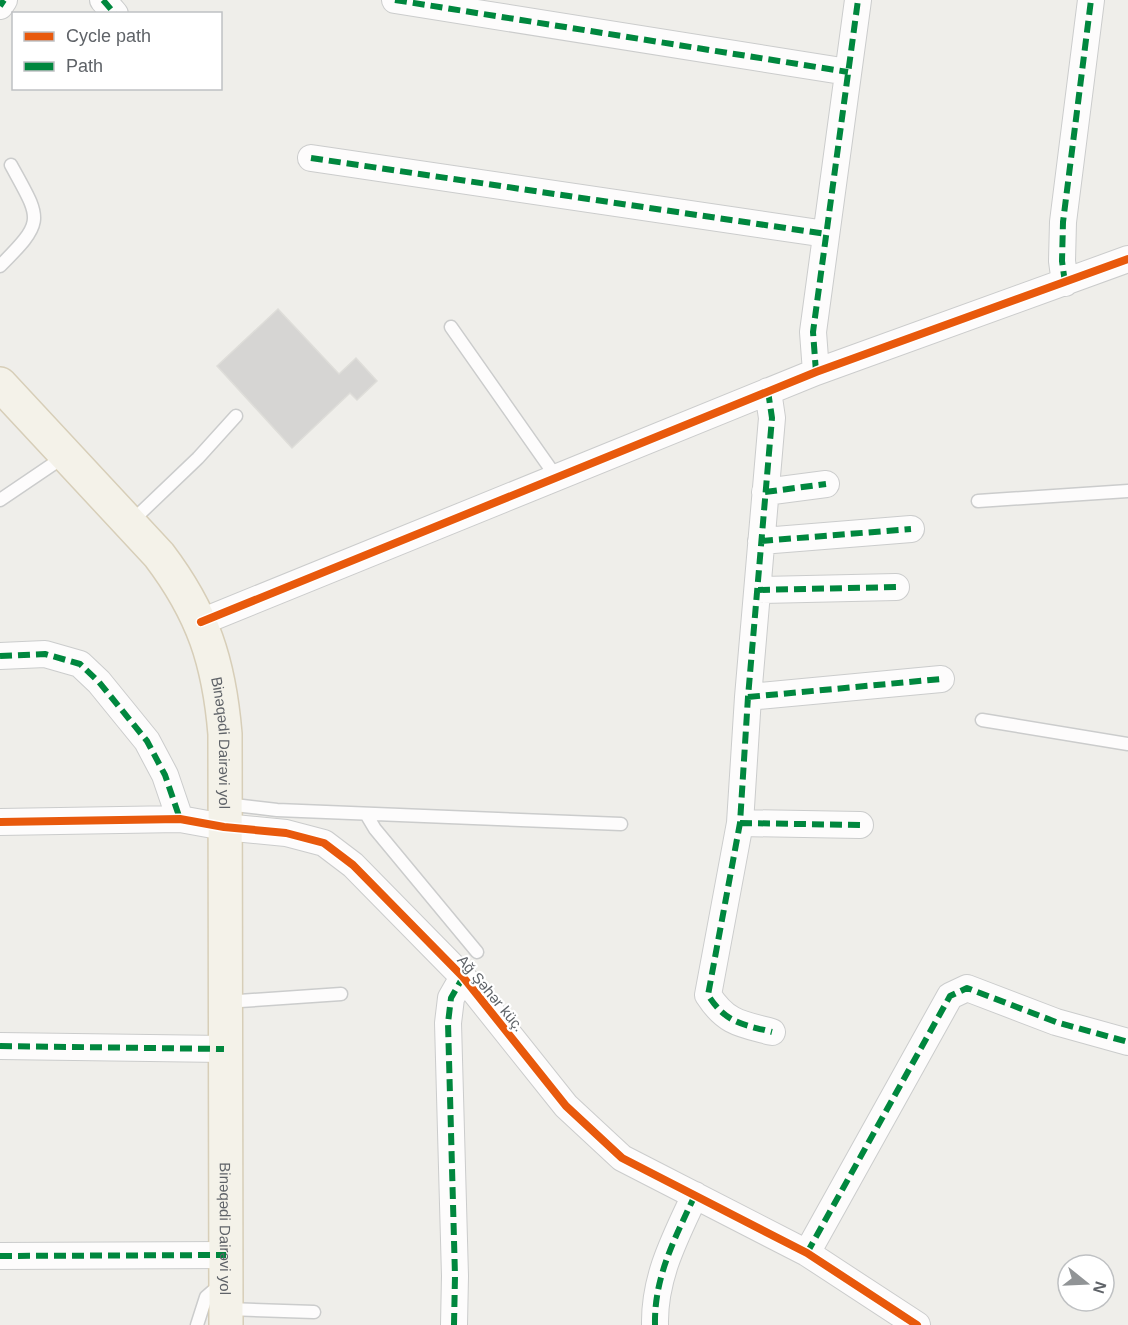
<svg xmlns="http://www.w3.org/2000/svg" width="1128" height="1325" font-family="Helvetica,sans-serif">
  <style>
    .building { fill: #d6d5d3; stroke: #deddd9; stroke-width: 1.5 }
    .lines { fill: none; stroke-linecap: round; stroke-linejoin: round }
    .service-casing { stroke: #cbcccc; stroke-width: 15 }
    .minor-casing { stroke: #cbcccc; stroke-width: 28 }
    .primary-casing { stroke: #d7ceb8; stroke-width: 36 }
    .service { stroke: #fdfcfc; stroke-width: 12 }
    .minor { stroke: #fdfcfc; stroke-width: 26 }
    .primary { stroke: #f4f2e9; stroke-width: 33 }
    .quiet { stroke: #00873e; stroke-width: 6; stroke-dasharray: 12 6; stroke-linecap: butt }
    .cycleway-casing { stroke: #fff; stroke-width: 11 }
    .cycleway { stroke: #e8590c; stroke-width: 8 }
    .labels { text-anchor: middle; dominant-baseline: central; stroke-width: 4.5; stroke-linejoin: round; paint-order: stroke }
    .street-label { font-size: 15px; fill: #5f6368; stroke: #fff }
  </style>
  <rect width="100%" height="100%" fill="#efeeea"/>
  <!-- building -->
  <path class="building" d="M278 309 339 374 356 358 377 381 357 400 350 393 292 448 217 366Z"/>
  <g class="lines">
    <defs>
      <path id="service" d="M0 266C46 220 41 220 11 165
        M451 327 557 478
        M0 500 65 456
        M978 501 1128 491
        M131 522 198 458 236 416
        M982 720 1128 744
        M226 804 277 810 621 824
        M366 814 375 829 477 952
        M225 1002 341 994
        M228 1309 314 1312
        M197 1325 206 1297 221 1284"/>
      <path id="minor" d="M103 0 115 14
        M395 0 848 72
        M0 6 4 0
        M311 158 826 234
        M1065 283 1062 261 1063 222 1091 0
        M816 372 813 332 858 0
        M768 391 772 418 748 697 740 823 708 995C726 1023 741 1024 772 1032
        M765 492 826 484
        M761 541 911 529
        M758 590 896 587
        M201 622 816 372 1128 259
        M0 656 45 654 80 664 99 682 147 741 165 775 180 819
        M748 697 941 679
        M0 822 180 819 224 827 286 833 324 843 353 865 463 977 566 1106 622 1158 807 1253 917 1325
        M740 823 860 825
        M0 1046 224 1049
        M807 1253 950 996 967 988 1056 1022 1128 1042
        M0 1256 226 1255
        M454 1325 455 1276 448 1023 451 998 463 977
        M655 1325C654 1277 675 1238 695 1195"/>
      <g id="primary">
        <path id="s1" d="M0 384 159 555C203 613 219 662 225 734L226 1325"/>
      </g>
    </defs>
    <!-- service casing -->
    <use href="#service" class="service-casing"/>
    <!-- minor casing -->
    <use href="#minor" class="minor-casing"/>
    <!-- primary casing -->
    <use href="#primary" class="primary-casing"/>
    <!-- service -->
    <use href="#service" class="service"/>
    <!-- minor -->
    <use href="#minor" class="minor"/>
    <!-- primary -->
    <use href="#primary" class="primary"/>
    <!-- quiet -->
    <path class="quiet" d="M103 0 115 14
      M395 0 848 72
      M0 6 4 0
      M311 158 826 234
      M1065 283 1062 261 1063 222 1091 0
      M816 372 813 332 858 0
      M768 391 772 418 748 697 740 823 708 995C726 1023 741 1024 772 1032
      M765 492 826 484
      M761 541 911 529
      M758 590 896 587
      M0 656 45 654 80 664 99 682 147 741 165 775 180 819
      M748 697 941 679
      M740 823 860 825
      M0 1046 224 1049
      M807 1253 950 996 967 988 1056 1022 1128 1042
      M0 1256 226 1255
      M454 1325 455 1276 448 1023 451 998 463 977
      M655 1325C654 1277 675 1238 695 1195"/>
    <defs>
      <path id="cycleway" d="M201 622 816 372 1128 259
        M0 822 180 819 224 827 286 833 324 843 353 865 463 977 566 1106 622 1158 807 1253 917 1325"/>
    </defs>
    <!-- cycleway casing -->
    <use href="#cycleway" class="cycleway-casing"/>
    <!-- cycleway -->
    <use href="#cycleway" class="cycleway"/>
  </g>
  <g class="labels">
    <!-- street labels -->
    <g class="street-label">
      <text stroke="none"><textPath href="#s1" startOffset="436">Binəqədi Dairəvi yol</textPath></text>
      <text transform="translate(491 993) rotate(50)">Ağ Şəhər küç.</text>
      <text stroke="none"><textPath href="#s1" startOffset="922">Binəqədi Dairəvi yol</textPath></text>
    </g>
  </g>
  <!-- legend -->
  <rect x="12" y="12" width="210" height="78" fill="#ffffff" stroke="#bfc1c3" stroke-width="1.5"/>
  <rect x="24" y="32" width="30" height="9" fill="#e8590c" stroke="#bfc1c3" stroke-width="1.5"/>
  <text x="66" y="42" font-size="18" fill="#5f6368">Cycle path</text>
  <rect x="24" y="62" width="30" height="9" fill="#00873e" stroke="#bfc1c3" stroke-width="1.5"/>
  <text x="66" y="72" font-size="18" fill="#5f6368">Path</text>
  <!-- north arrow -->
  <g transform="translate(1086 1283) rotate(108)"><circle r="28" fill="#ffffff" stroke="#bfc1c3" stroke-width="1.5"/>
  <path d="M0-4.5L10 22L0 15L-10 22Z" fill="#919496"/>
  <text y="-9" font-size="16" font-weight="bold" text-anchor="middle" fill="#5f6368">N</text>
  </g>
</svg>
